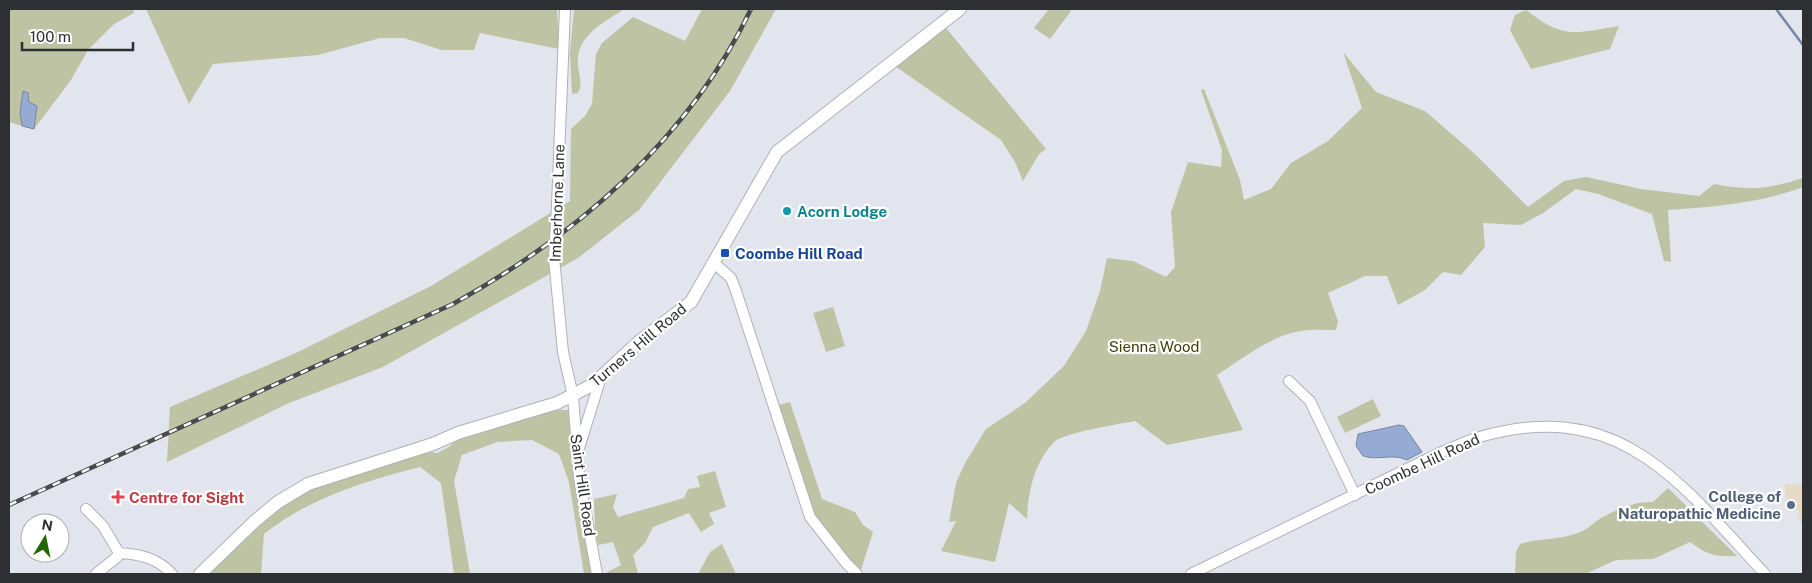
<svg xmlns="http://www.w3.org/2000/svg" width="1812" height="583" font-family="'Public Sans',sans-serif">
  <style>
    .commercial { fill: #e5dac6 }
    .green { fill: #bdc3a3 }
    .water { fill: #96abd4; stroke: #7686a3 }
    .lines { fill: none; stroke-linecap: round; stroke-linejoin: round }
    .stream { stroke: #7686a3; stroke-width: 2.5 }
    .minor-casing { stroke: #adb1b8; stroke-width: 12 }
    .major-casing { stroke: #adb1b8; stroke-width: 14 }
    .minor { stroke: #fff; stroke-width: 10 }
    .major { stroke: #fff; stroke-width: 12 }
    .rail-casing { stroke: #484a4d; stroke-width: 4.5 }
    .rail { stroke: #fff; stroke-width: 2.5; stroke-dasharray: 8; stroke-linecap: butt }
    .minor-bridge-casing { stroke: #adb1b8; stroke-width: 12; stroke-linecap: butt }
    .minor-bridge { stroke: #fff; stroke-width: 10 }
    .culture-dot { fill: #0f9aa8; stroke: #fff; stroke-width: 2 }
    .transit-dot { fill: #1a4fb4; stroke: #fff; stroke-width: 2 }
    .health-dot { fill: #e0444e; stroke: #fff; stroke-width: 2 }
    .service-dot { fill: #5c6f8a; stroke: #fff; stroke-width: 2 }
    .labels { text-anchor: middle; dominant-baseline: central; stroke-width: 4.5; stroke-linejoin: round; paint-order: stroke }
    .street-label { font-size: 15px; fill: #2d2f32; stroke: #fff }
    .culture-label { font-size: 15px; font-weight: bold; fill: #0d838f; stroke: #fff; text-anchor: start }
    .transit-label { font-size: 15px; font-weight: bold; fill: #164399; stroke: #fff; text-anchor: start }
    .park-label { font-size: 15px; fill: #393f06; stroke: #fff }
    .service-label { font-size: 15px; font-weight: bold; fill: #4e5e75; stroke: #fff; text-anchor: end }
    .health-label { font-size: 15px; font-weight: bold; fill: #be3a42; stroke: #fff; text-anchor: start }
  </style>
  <rect width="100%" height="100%" fill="#e2e5ed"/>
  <!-- commercial -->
  <path class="commercial" d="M1803 477V523H1800L1798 510H1786L1785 484 1802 485Z"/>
  <!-- green -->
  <path class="green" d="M9 9H133L134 13 114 24 88 50 71 80 34 129 9 122Z
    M146 9H557L559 49 480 33 474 50H442L404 38H380L318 55 213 64 189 104Z
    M574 9H624C602 24 575 36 578 66 579 76 583 84 578 93L572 94 570 53Z
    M702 9H776L730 91 639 210 578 258 383 367 289 403 167 462 170 407 298 352 431 286 570 201 571 129 585 116 592 104 596 54 602 43 633 17 685 41Z
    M1049 9H1068L1071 11 1050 39 1034 28Z
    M1526 10C1565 40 1574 33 1619 26L1610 49 1531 69 1510 30 1515 15Z
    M946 28 1046 149 1039 154 1023 181 1015 162 1001 140 895 66Z
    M1343 52 1376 92 1425 111 1477 156 1528 207 1564 181 1586 177 1641 189 1699 196 1714 184C1750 191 1768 189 1803 178V187C1761 203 1713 207 1668 210L1671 262 1664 261 1652 214 1598 194 1576 189 1543 213 1521 225 1483 223 1485 247 1461 275 1443 272 1425 290 1398 305 1387 276H1365L1328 293 1338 321 1336 330C1324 330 1312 329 1300 331 1270 336 1242 359 1217 375L1243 430 1167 445 1135 421C1119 424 1061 433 1053 443 1034 464 1028 492 1027 519L1009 503 995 562 941 551 956 521 949 522 956 483 965 463 986 429 1025 403 1064 366 1086 331 1100 291 1107 258 1133 261 1166 277 1175 267 1171 212 1188 162 1221 167 1222 150 1201 90 1204 89 1240 180 1244 200 1271 189 1291 163 1328 141 1362 108Z
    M833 307 845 346 826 352 813 313Z
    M1373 399 1381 416 1345 433 1337 417Z
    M790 402 822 499 855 512 863 525 873 532 861 570 848 558 816 518 782 422 778 405Z
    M559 410H568L571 414V462L575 471 591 574H584L569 482 559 454 532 440 497 442 462 455 454 481 470 573 488 574H454L441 483 420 467C365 481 309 498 264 534L261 574H207C223 557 239 537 258 522 307 482 370 468 430 452L437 453 447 448 460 438 539 414Z
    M715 471 726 507 709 513 714 524 701 532 689 513 653 527 645 543 633 555 638 574H604L621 565 613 542 598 545 595 529 594 499 617 494 613 507 618 517 684 498 688 489 700 487 697 476Z
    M1668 488 1737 556C1715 557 1708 555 1690 542L1653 559 1616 560 1585 574H1515L1516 552 1520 544C1539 538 1559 540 1578 533 1587 530 1593 523 1601 518 1616 510 1636 501 1653 502Z
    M722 544 736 574H698L710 552Z"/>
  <!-- water -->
  <path class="water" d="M23 91 28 93 29 102 37 106 34 129 22 126 20 113Z
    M1399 425 1404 426 1422 452 1407 460C1392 453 1379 461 1363 456L1356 446 1358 434Z"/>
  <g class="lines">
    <!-- stream -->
    <path class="stream" d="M1776 9 1803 45"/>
    <defs>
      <path id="minor" d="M557 205 565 9
        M554 258 563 352 573 396 579 477 597 574
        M715 264 731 278 736 291 810 517 846 563 857 574
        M1289 381 1310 401 1355 495
        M579 448 601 377
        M86 509 103 526 119 553C139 554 158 558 172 574
        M96 574 117 557 119 553
        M1191 574 1444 451C1457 446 1470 439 1483 436 1622 398 1681 484 1765 574"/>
      <path id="major" d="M200 574 255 521 278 502 308 484 433 444 458 433 557 403 592 385 641 340 691 302 777 152 960 9"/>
    </defs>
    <!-- minor casing -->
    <use href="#minor" class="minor-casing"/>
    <!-- major casing -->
    <use href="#major" class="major-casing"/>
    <!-- minor -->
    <use href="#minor" class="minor"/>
    <!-- major -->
    <use href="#major" class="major"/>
    <defs>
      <path id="rail" d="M9 505 453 304C577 235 689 139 751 9"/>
    </defs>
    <!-- rail casing -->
    <use href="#rail" class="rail-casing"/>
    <!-- rail -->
    <use href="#rail" class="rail"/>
    <defs>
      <path id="minor-bridge" d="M554 258 557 205"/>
    </defs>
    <!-- minor-bridge casing -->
    <use href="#minor-bridge" class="minor-bridge-casing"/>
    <!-- minor-bridge -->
    <use href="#minor-bridge" class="minor-bridge"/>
  </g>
  <!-- markers -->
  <circle class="culture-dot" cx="787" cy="211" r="5"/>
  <rect class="transit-dot" x="720" y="248" width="10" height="10" rx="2.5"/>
  <path class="health-dot" d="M115.5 489.5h5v5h5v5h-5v5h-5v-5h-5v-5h5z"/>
  <circle class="service-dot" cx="1791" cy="505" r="5"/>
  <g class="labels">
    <!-- street labels -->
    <g class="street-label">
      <text transform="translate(557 203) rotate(-88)">Imberhorne Lane</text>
      <text transform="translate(638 345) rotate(-40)">Turners Hill Road</text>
      <text transform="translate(1422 464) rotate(-25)">Coombe Hill Road</text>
      <text transform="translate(583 485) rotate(82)">Saint Hill Road</text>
    </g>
    <!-- culture labels -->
    <g class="culture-label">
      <text x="797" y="211">Acorn Lodge</text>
    </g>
    <!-- transit labels -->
    <g class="transit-label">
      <text x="735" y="253">Coombe Hill Road</text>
    </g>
    <!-- park labels -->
    <g class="park-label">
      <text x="1154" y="346">Sienna Wood</text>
    </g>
    <!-- service labels -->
    <g class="service-label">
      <text x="1781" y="496">College of<tspan x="1781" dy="17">Naturopathic Medicine</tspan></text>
    </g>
    <!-- health labels -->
    <g class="health-label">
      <text x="129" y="497">Centre for Sight</text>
    </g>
  </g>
  <!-- border -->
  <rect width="1812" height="583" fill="none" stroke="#2d2f32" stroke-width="20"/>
  <!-- north arrow -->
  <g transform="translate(45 538) rotate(10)"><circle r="24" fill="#ffffff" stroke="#abacad"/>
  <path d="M0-4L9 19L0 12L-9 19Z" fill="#206700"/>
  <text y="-8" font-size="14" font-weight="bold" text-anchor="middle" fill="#2d2f32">N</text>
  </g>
  <!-- scale -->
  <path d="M22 42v8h111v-8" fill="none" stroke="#2d2f32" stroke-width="2.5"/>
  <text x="30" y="42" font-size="15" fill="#2d2f32" stroke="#ffffff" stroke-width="4" paint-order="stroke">100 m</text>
</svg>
